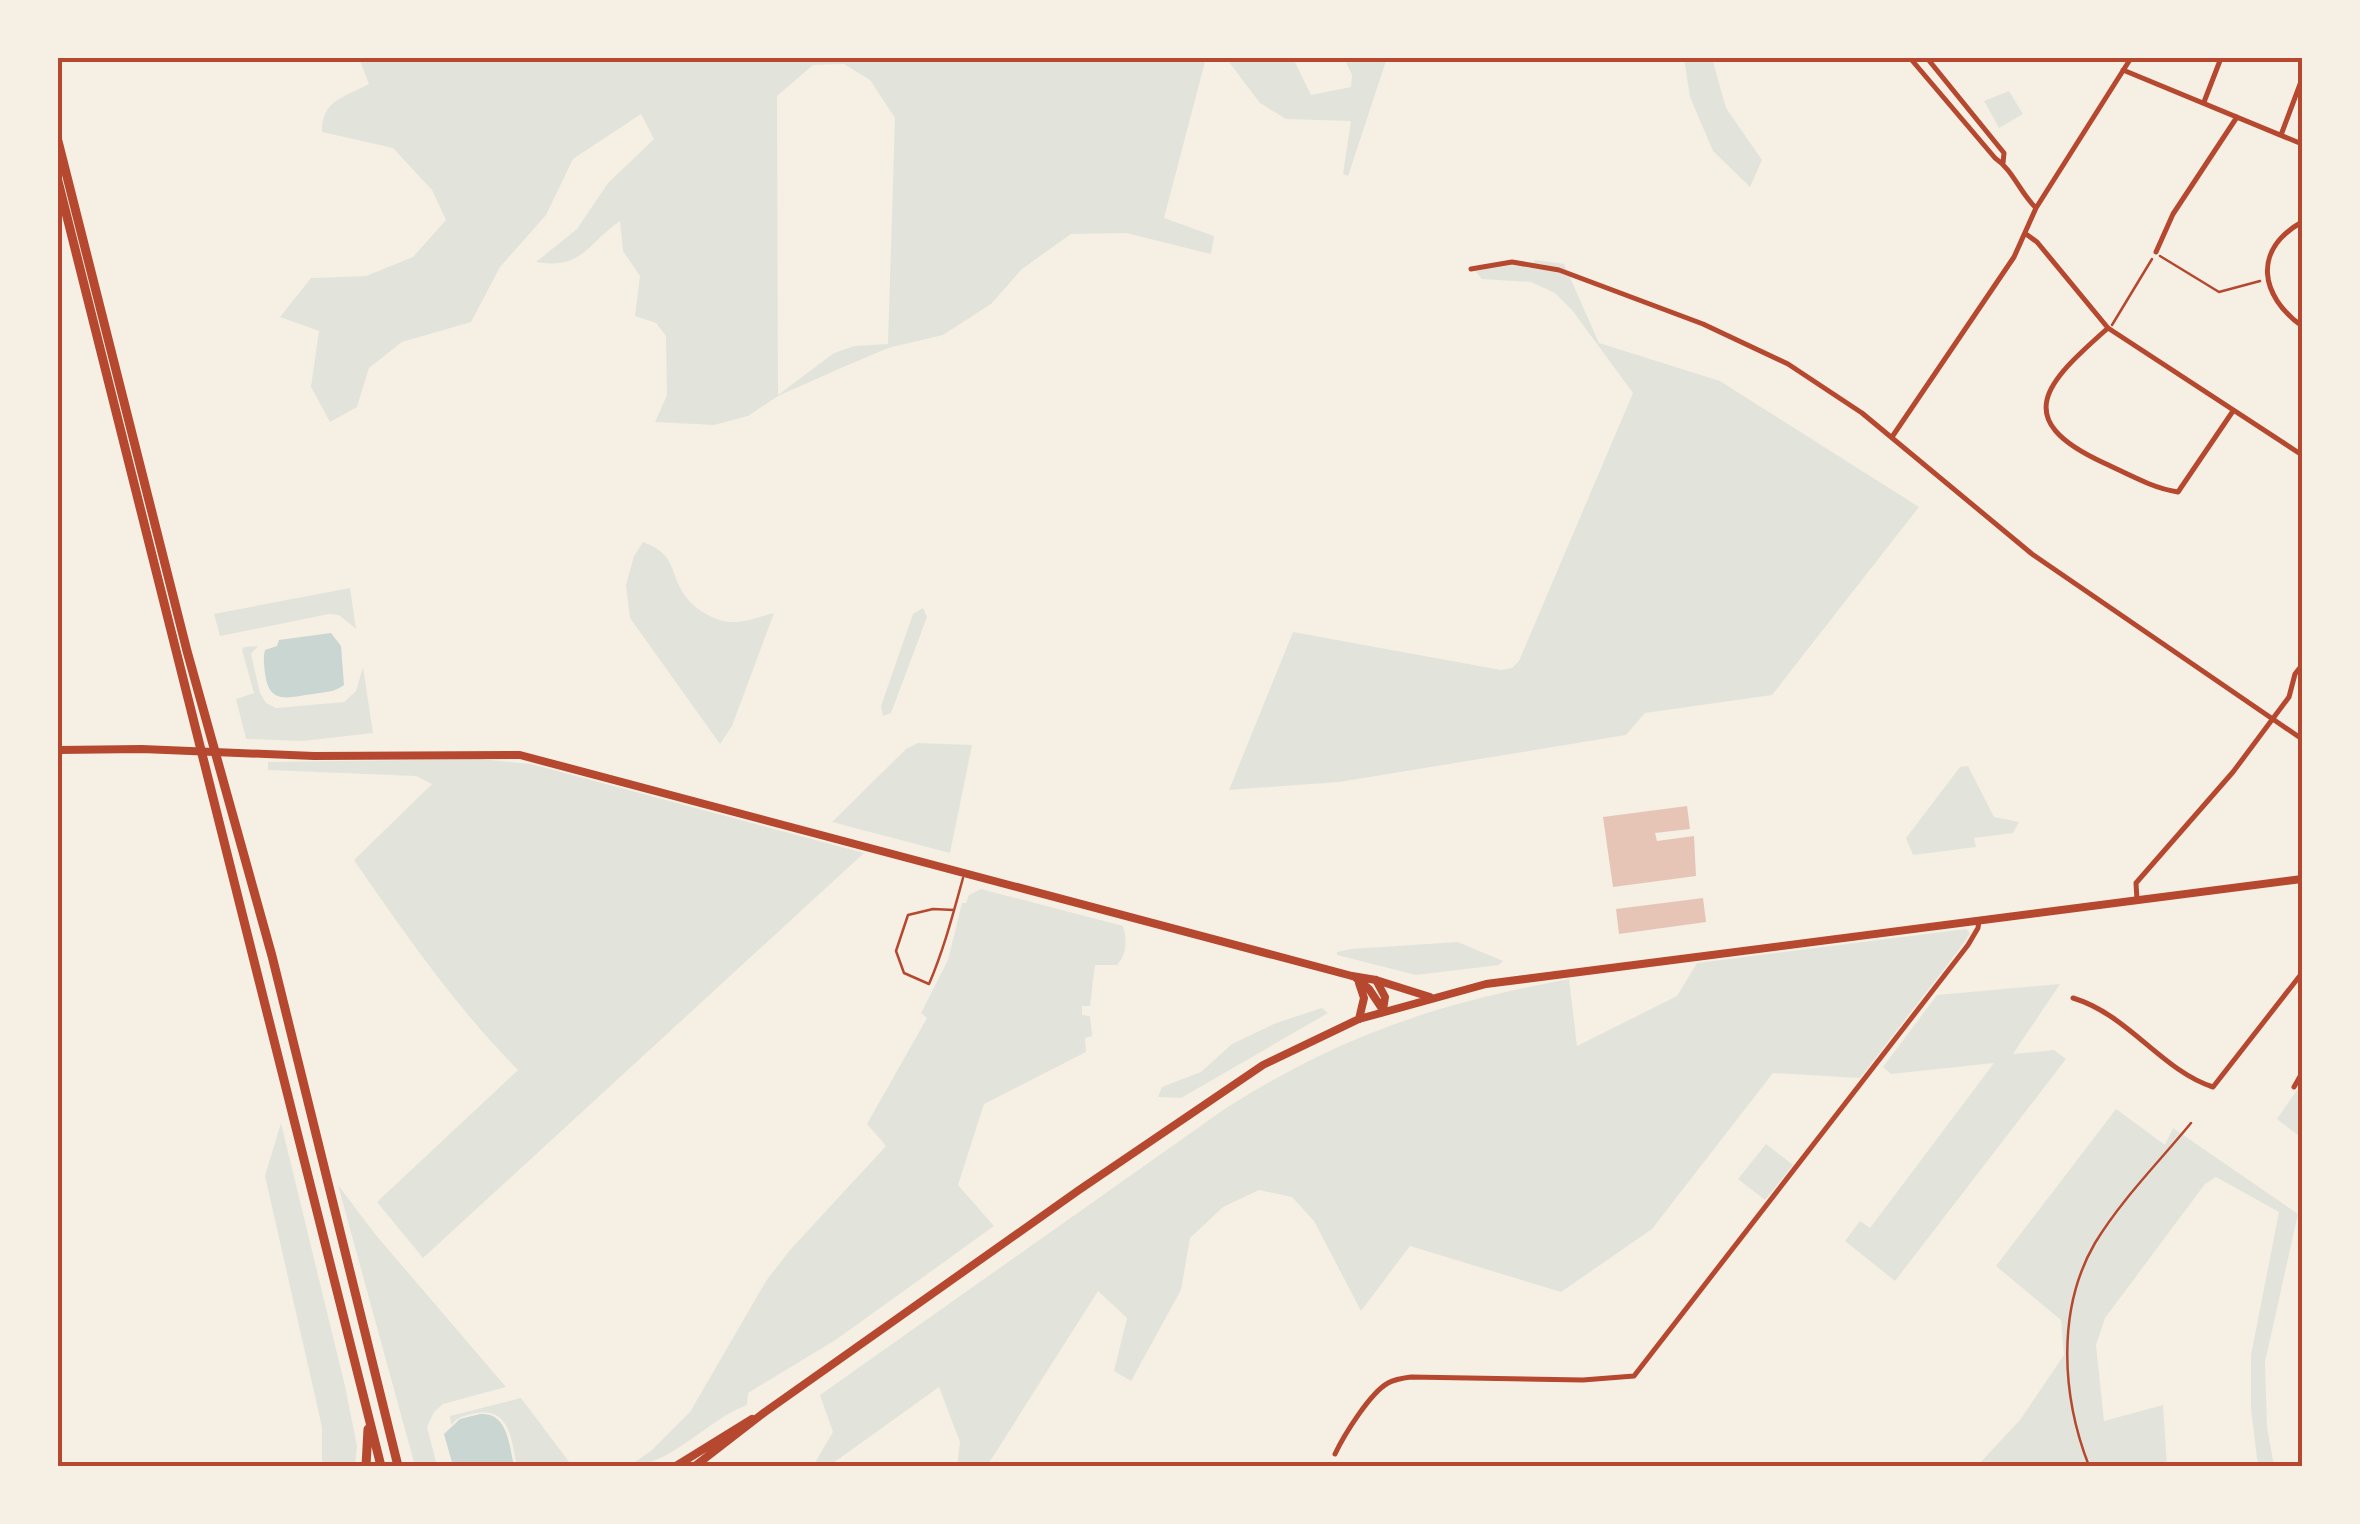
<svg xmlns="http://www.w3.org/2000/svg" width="2360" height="1524" font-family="'IBM Plex Sans',sans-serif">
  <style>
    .green { fill: #e2e4dc; fill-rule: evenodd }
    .water { fill: #c9d6d2 }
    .building { fill: #e6c5b7 }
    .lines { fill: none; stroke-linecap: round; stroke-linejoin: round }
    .path { stroke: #b5482f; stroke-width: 2.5 }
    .service { stroke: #b5482f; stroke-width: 2.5 }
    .minor { stroke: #b5482f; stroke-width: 5 }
    .secondary { stroke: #b5482f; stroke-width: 8 }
    .primary { stroke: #b5482f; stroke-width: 9 }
    .neatline { fill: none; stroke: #b5482f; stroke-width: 4 }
  </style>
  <rect width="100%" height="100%" fill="#f6efe4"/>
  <!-- green -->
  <path class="green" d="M359 58H1206L1164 218 1214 236 1211 254 1126 233 1071 234 1022 269 991 304 943 335 888 348 841 368 778 396 748 416 714 425 655 422 667 395 666 336 656 323 635 316 640 276 623 251 620 221C587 244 582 270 536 262L577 229 608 183 654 139 641 114 573 159 546 215 500 267 471 322 402 342 369 368 357 407 330 422 311 387 319 331 280 317 311 278 366 276 413 257 446 220 432 190 393 148 322 132C321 100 345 97 369 84ZM844 64 870 80 895 118 888 344 854 346 834 353 778 395 777 96 813 65Z
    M1226 58H1293L1311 95 1351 87 1352 75 1344 58H1387L1348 176 1343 174 1351 121 1286 119 1260 103Z
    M1684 58H1712L1726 108 1762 160 1750 187 1713 151 1690 97Z
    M2009 91 2023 114 1999 128 1984 101Z
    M1535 260 1564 264 1599 343 1720 381 1919 507 1772 695 1645 713 1626 735 1339 782 1229 790 1293 632 1501 670 1512 668 1519 661 1633 393 1572 310 1555 293 1531 282 1482 279 1475 271 1512 265 1530 268Z
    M643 542C678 555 668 572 686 597 695 610 718 623 735 622 747 622 762 616 774 613L732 726 720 744 630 618 626 585 634 556Z
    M350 588 356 629 339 615 329 614 220 636 214 614Z
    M923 608 927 617 891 713 883 716 881 706 913 614Z
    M258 646 251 654 260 693 266 703 276 708 344 702 356 691 363 667 373 733 303 741 246 739 236 699 254 693 242 650 244 647Z
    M918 743 972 745 950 853 832 822 906 749Z
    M481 759 531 764 864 853 423 1258 377 1202 518 1070C455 1006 405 934 354 860L432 784 416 776 268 770V762Z
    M1968 766 1994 817 2019 822 2013 833 1974 838 1976 847 1913 855 1906 838 1960 767Z
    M981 889 1123 926C1127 938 1127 955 1117 965H1095L1090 1006H1082V1015L1090 1016 1092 1036 1085 1038 1086 1052 984 1104 958 1185 994 1226 837 1339 748 1393 747 1405C708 1419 669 1467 629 1466L651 1451 690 1412 766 1281 790 1250 886 1146 867 1124 927 1018 921 1013 948 960 962 903H966L969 895Z
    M1966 929 1970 933 1958 951 1860 1078 1773 1073 1652 1229 1561 1292 1410 1246 1361 1311 1314 1221 1292 1197 1259 1190 1223 1207 1190 1238 1181 1290 1131 1381 1114 1371 1127 1318 1098 1291 987 1466H957L960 1442 939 1387 829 1466H813L833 1432 820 1395 1226 1108C1342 1035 1435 1004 1569 979L1577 1046 1677 996 1697 963Z
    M1458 942 1503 961 1499 965 1416 975 1337 955V952L1351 949Z
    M2060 984 2013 1054 2054 1050 2066 1059 1895 1281 1845 1241 1860 1221 1870 1228 1994 1063 1891 1074 1883 1067 1937 995Z
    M1322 1008 1328 1013 1181 1098 1158 1097 1162 1087 1201 1072 1232 1044 1276 1023Z
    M2297 1090 2302 1094V1131L2299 1136 2277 1119Z
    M2116 1109 2165 1145 2173 1128 2298 1214 2265 1362 2267 1427 2274 1466H2258L2251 1409V1355L2279 1212 2216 1177 2205 1184 2105 1318 2096 1345 2104 1421 2163 1405 2167 1466H1977L2020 1420 2064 1355 2061 1320 1996 1266Z
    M281 1123 345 1386 357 1446 355 1466H322V1427L265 1176Z
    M1766 1144 1793 1165 1765 1200 1738 1179Z
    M338 1185 375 1234 506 1387 443 1404 434 1412 427 1427 437 1466H415Z
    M521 1398 570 1463 575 1466H517C511 1438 510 1405 472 1414 463 1416 458 1417 451 1425L450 1416 454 1415Z"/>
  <!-- water -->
  <path class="water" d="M331 633 341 646 344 685C335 692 325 692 313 694 288 697 269 706 265 673 264 665 263 657 265 650L277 646 279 640Z
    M480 1414C508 1412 509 1445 514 1466H453L444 1434 460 1419Z"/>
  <!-- building -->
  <path class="building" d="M1687 806 1690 829 1655 833 1657 841 1694 836 1696 876 1613 887 1603 817Z
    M1703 898 1706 922 1619 934 1616 909Z"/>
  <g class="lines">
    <!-- path -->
    <path class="path" d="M2160 256 2219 292 2260 281
      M2112 325 2152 259
      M2089 1466C2062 1397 2056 1310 2095 1243 2121 1200 2159 1162 2191 1123"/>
    <!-- service -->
    <path class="service" d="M954 910 933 909 908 915 896 951 904 973 929 984C944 949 953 914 963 878"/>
    <!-- minor -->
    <path class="minor" d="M1910 58 1995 158C2013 170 2020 193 2036 208
      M1927 58 2004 153 2003 163
      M2123 70 2302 144
      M2204 102 2221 58
      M2281 135 2302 79
      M2302 222C2252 250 2260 296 2302 326
      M2026 234 2037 242 2108 328 2302 455
      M2156 252 2173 214 2237 117
      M1471 269 1512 262 1559 270 1703 324 1788 364 1862 413 2032 554 2302 739
      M2108 328C2047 382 2008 419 2104 463 2128 474 2152 488 2178 492L2233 411
      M1892 437 2014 257 2036 208 2131 58
      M2137 900 2136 883 2233 772 2289 697 2295 674 2302 665
      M2073 998C2129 1015 2161 1070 2213 1087L2302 973
      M2294 1087 2302 1073
      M1335 1454C1344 1435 1370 1393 1388 1383 1395 1379 1403 1378 1411 1377L1583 1380 1634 1376 1968 945 1978 928 1979 921"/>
    <!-- secondary -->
    <path class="secondary" d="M58 750 142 749 314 756 520 755 1352 976 1376 980 1430 997
      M1356 978 1369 989 1383 1010
      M1376 980 1385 997 1383 1010
      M1359 983 1364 998 1359 1019
      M676 1466 752 1419
      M695 1466 765 1412 1079 1190 1263 1065 1359 1019 1486 984 2302 879"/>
    <!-- primary -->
    <path class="primary" d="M58 141 187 651 272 956 398 1466
      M58 181 381 1466
      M366 1466 368 1429"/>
  </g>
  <!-- border -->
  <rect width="2360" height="1524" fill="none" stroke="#f6efe4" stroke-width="120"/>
  <rect x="60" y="60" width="2240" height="1404" class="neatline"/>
</svg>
